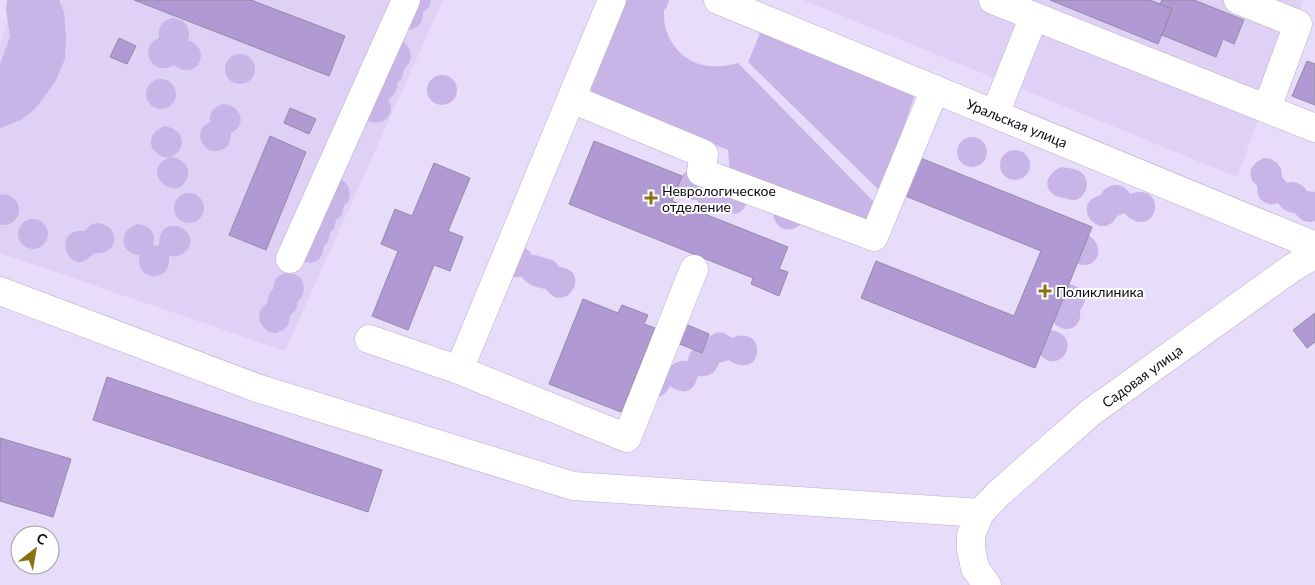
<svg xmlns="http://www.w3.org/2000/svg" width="1315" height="585" font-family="Lato,sans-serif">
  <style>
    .built { fill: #dfd1f6 }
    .green { fill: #c8b4e7 }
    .building { fill: #b199d4; stroke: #958aa5 }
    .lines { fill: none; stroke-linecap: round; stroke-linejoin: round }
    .minor-casing { stroke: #baafcb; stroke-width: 29 }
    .minor { stroke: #fff; stroke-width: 28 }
    .poi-dot { fill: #8a7114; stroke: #fff; stroke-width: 2 }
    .labels { text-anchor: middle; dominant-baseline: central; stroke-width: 4; stroke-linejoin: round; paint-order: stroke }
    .street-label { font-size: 14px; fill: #0e0a14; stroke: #fff }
    .poi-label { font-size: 14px; fill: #0e0a14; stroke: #fff; text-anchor: start }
  </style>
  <rect width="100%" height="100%" fill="#e7dcf9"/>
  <!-- built -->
  <path class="built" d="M13 0H443L285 351 0 253V46Z
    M803 0H1303L1237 177Z"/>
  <!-- green -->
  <path class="green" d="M7 0H59L64 12 66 38 65 59 55 82 36 108 21 120 0 128V64L10 37 6 10Z
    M400 0H431L429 7 423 12C424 25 414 31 403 30Z
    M618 0H669L667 7 664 10C664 17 664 24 666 30 678 63 706 72 738 63L876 204 866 220 802 223C790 235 775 230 773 213L730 177 728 150 601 99 592 92 587 81Z
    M172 18C184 19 192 27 188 40 214 49 196 83 174 65 152 78 137 47 159 38 158 27 162 21 172 18Z
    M763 26 917 89 881 192 748 62Z
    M400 40 406 44 410 50 411 57 409 63 404 69 402 78 397 83C398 90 394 96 388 99 398 116 380 129 364 119Z
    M225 69a15 15 0 1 1 30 0a15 15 0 1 1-30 0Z
    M427 90a15 15 0 1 1 30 0a15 15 0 1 1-30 0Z
    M146 94a15 15 0 1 1 30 0a15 15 0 1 1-30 0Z
    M223 104C241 105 248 125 231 133 231 139 230 144 225 148 207 161 188 132 210 122 209 112 214 107 223 104Z
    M164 126C183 128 189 148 171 157 182 159 192 166 187 178 177 205 138 172 168 158 147 154 145 134 164 126Z
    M957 152a15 15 0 1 1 30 0a15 15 0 1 1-30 0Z
    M1000 165a15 15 0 1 1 30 0a15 15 0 1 1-30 0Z
    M1264 158 1271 159 1277 163 1281 168 1282 177 1287 183C1295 180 1302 184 1307 191L1315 192V221C1307 224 1300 220 1295 213 1287 212 1283 210 1278 203 1270 206 1261 203 1258 195 1257 192 1258 189 1257 186 1256 184 1253 182 1252 180 1247 169 1255 162 1264 158Z
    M1061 167C1066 168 1072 168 1077 170 1088 174 1090 188 1082 196 1076 202 1071 200 1064 198 1060 197 1056 197 1053 194 1041 184 1050 172 1061 167Z
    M692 169 748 200C743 215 733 217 721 209 710 213 702 210 697 200 675 201 671 176 692 169Z
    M339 178 345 182 349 188 350 195 348 202 344 205 342 215 336 220 334 229 330 233 328 242 324 246 322 255 318 260 311 263 304 262 298 258Z
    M1114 185C1121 185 1126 187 1130 194 1142 189 1157 193 1155 209 1152 226 1133 225 1125 213L1117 216C1102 245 1067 204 1101 195 1103 189 1108 187 1114 185Z
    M174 208a15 15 0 1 1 30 0a15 15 0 1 1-30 0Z
    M2 194C26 196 24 227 0 225V195Z
    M18 234a15 15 0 1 1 30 0a15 15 0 1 1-30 0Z
    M97 223C122 225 119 256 94 253 70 283 48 227 85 231L90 225Z
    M137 224C149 225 157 232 153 245L159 246C158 210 203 229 187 250 182 256 176 257 169 256 172 286 132 280 140 255 119 253 118 231 137 224Z
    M1088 235C1110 249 1093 275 1073 261Z
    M523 247 529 251 532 255C538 255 539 256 545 258 552 260 554 259 559 267 594 270 565 317 546 289 537 288 527 285 522 277H513L507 273Z
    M286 273 294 274 300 277 303 283 304 290 302 297 298 301 296 310 290 316 288 325 283 330 276 333 269 332 264 328 260 322 259 315 261 309 267 303 269 294 273 289 275 280 280 275Z
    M1067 284C1082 285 1091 298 1080 310 1083 330 1062 336 1051 319Z
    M1050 330C1087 335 1057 382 1038 351L1044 333Z
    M718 332 724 333 732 338C743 332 759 337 757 352 756 368 738 368 729 360L719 363C715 374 709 377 698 376 694 392 683 396 670 386 667 393 663 395 657 398 663 381 666 359 688 361 688 359 689 355 690 353 694 346 711 335 718 332Z"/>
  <!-- building -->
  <path class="building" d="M134 0H251L345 36 329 76Z
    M1050 0H1150L1172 9 1158 44Z
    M1162 0H1194L1244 20 1234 44 1223 39 1216 57 1162 35 1172 9 1160 4Z
    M119 38 136 46 127 64 110 57Z
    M1307 61 1315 64V105L1292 96Z
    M290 108 316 119 309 134 284 123Z
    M270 136 306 152 266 250 229 235Z
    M594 141 682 176 672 201 788 247 779 269 788 272 779 296 751 284 753 278 569 204Z
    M918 157 1092 227 1035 368 861 298 876 261 1014 316 1028 282 1041 251 903 195Z
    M434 163 470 178 448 231 463 237 450 271 434 265 408 330 372 316 398 251 381 244 395 209 412 216Z
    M583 299 618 313 622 305 648 315 644 324 655 328 621 412 549 384Z
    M1315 313V342L1307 348 1293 330Z
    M683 323 709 334 702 353 675 342Z
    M107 377 382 470 368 512 93 420Z
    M0 438 71 459 53 517 0 501Z"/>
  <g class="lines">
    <defs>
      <path id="minor" d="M718 0 1315 246
        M993 0 1315 128
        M1238 0 1298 24 1267 108
        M572 99 704 154 701 172 874 237 935 89
        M995 114 1034 16
        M290 259 406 0
        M0 291 257 388 573 486 980 513
        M369 339 459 370 627 438 694 269
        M459 370 612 0
        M987 585 975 568 971 549V535L980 513 997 495 1090 413 1292 268 1315 254"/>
    </defs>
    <!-- minor casing -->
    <use href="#minor" class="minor-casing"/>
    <!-- minor -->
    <use href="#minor" class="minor"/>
  </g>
  <!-- markers -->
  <g class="poi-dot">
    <path d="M648.5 190.5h5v5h5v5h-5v5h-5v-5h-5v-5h5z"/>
    <path d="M1042.5 283.5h5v5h5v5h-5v5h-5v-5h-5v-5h5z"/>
  </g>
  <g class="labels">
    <!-- street labels -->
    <g class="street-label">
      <text transform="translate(1017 123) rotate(22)">Уральская улица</text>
      <text transform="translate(1142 376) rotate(-36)">Садовая улица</text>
    </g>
    <!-- poi labels -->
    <g class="poi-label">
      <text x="662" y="190">Неврологическое<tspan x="662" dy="16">отделение</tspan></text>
      <text x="1056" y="291">Поликлиника</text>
    </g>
  </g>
  <!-- north arrow -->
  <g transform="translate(35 550) rotate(31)"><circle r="24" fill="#ffffff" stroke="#9f9da1"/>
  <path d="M0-4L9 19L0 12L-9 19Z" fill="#8a7114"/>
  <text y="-8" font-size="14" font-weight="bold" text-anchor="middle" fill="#0e0a14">С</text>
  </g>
</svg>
